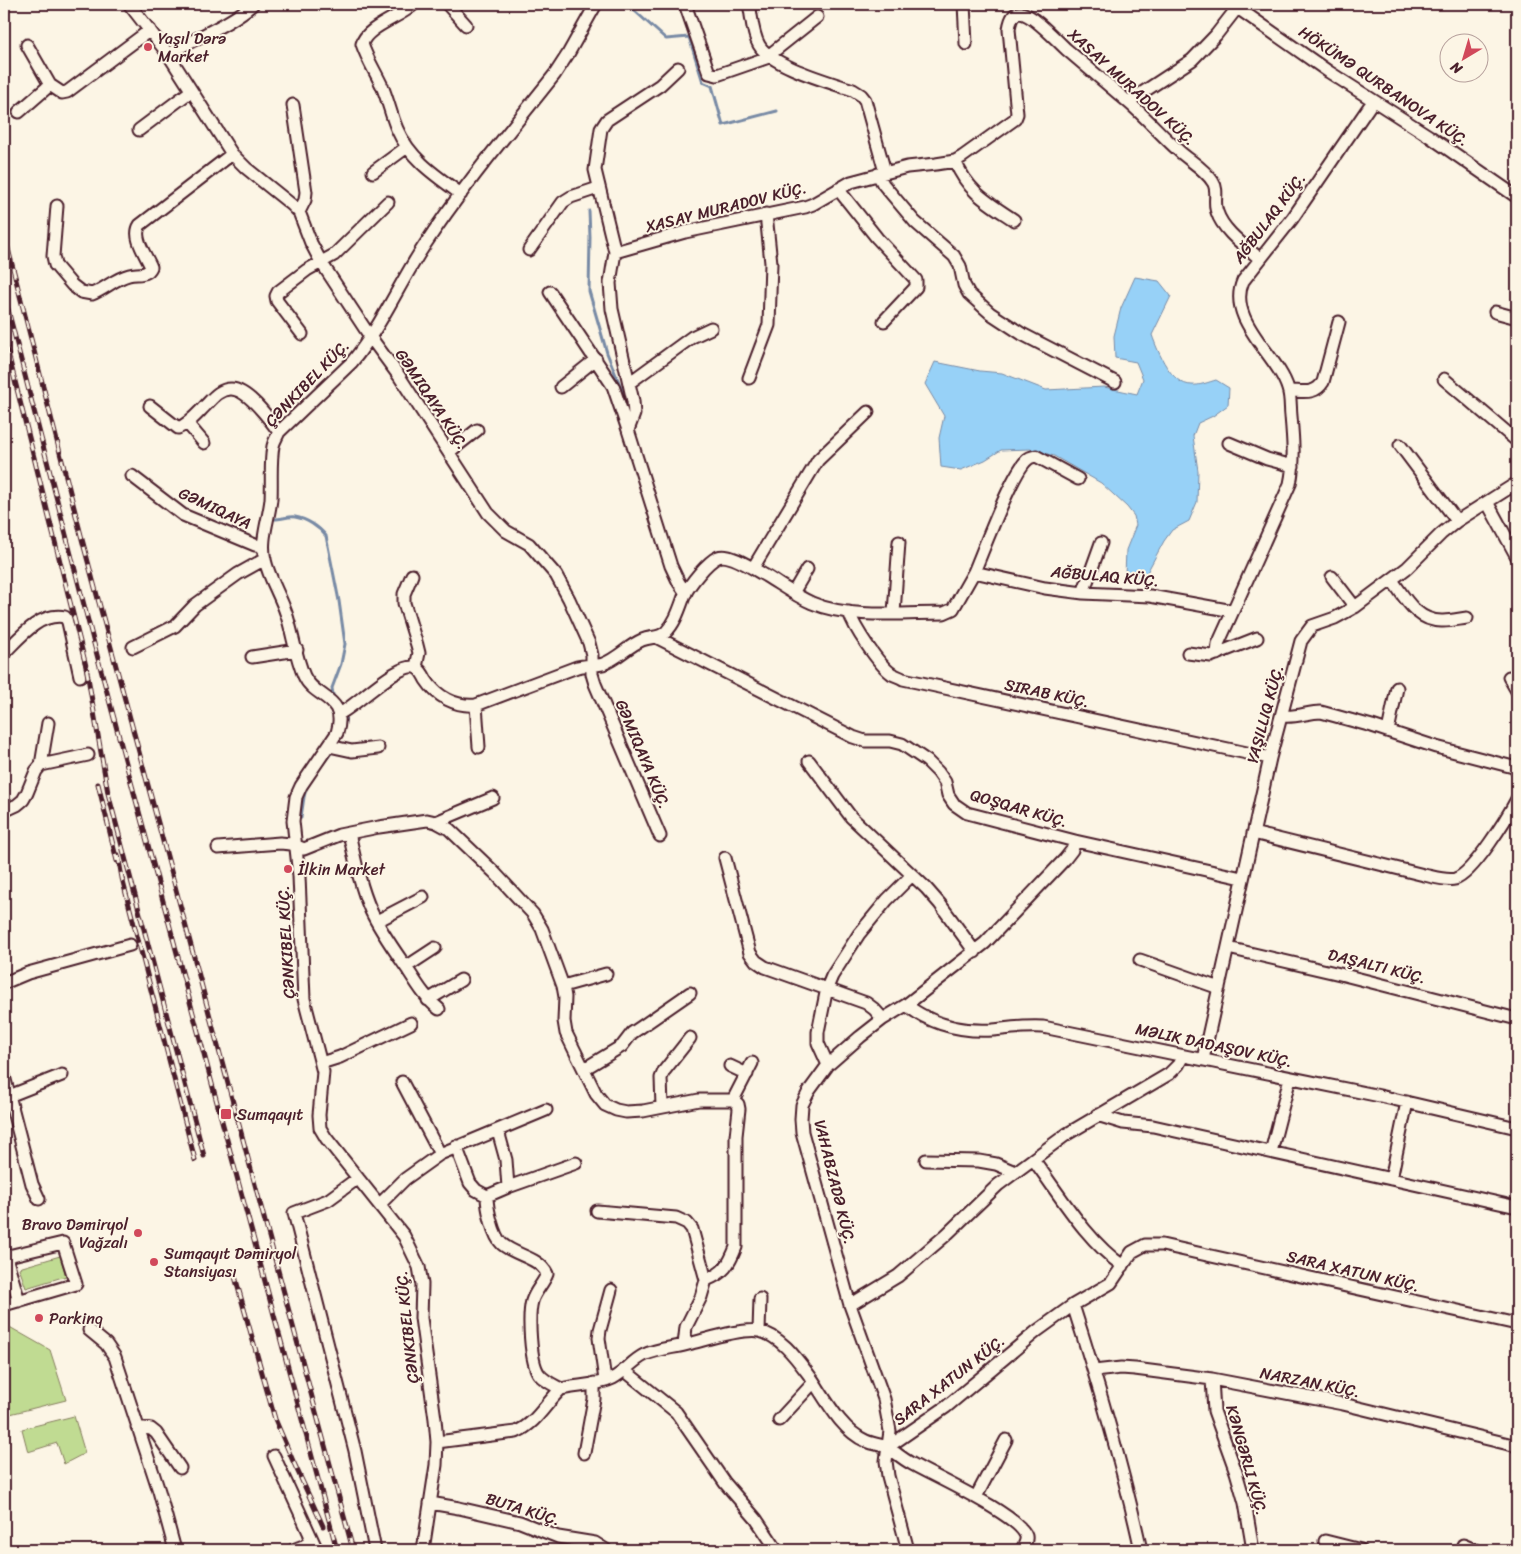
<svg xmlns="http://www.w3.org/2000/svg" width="1521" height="1554" font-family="Sriracha,sans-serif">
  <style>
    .green { fill: #c0db92; stroke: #857d5e }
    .water { fill: #97d1f7; stroke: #788aa5 }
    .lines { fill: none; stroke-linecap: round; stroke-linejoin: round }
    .stream { stroke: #788aa5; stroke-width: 3 }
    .street-casing { stroke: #4a1f2b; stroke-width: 15 }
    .street { stroke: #fcf5e5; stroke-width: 11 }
    .rail-casing { stroke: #4a1f2b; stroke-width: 5 }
    .rail { stroke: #fcf5e5; stroke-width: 3; stroke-dasharray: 9; stroke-linecap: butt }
    .poi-dot { fill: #d1495b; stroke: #fcf5e5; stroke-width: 2 }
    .labels { text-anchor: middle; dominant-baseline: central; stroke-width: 4; stroke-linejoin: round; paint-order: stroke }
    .poi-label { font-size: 16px; fill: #4a1f2b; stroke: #fcf5e5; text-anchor: start }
    .street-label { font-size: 16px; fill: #4a1f2b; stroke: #fcf5e5 }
  </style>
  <rect width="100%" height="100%" fill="#fcf5e5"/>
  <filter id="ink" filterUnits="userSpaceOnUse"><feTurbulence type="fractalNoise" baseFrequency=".02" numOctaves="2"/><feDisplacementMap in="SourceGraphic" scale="10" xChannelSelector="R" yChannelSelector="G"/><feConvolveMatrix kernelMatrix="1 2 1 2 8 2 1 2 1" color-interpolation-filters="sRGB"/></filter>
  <g filter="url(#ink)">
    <!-- green -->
    <path class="green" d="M60 1256 66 1276 26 1288 19 1268Z
      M6 1325 50 1350 66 1400 6 1415 4 1406V1326Z
      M74 1416 85 1453 64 1464 57 1443 28 1452 22 1429Z"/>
    <!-- water -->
    <path class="water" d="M1135 277 1159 281 1171 296 1152 335C1158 352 1171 385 1192 385 1199 386 1209 382 1216 380L1229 388 1228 405 1213 416 1198 423 1193 436 1198 471 1197 502 1189 521 1172 530 1164 541 1144 578 1125 575 1126 550 1136 525 1134 516 1127 507 1101 483 1054 456 1030 449 1001 450 985 460 961 470 941 467 939 438 944 416 925 384 935 362 980 371 1002 373 1046 390 1104 387 1137 394 1143 379 1136 362 1115 358 1114 336 1121 308Z"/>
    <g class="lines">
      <!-- stream -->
      <path class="stream" d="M627 4 666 39 689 37 703 82 712 86 723 125 777 111
        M596 15 603 4
        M589 211 590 237 589 291 607 353 626 400
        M275 519C281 519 289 516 295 517 307 519 319 527 326 536L339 601 345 644 341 664 332 688 333 695 337 701
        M338 743 343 731 346 717
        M321 766 331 753
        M301 817 304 797 307 785"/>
      <defs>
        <path id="street" d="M129 4 168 54 232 154 246 168 292 205 299 212 311 243 321 262 371 338 399 376 488 513 506 531 529 544 556 575 569 599 589 643 592 655V674L595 684 660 836
          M414 4C401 17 366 27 362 44 367 59 375 71 382 86 388 100 391 115 397 129 410 159 436 176 461 194
          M447 4 466 25
          M685 4 709 73 717 75 769 57
          M749 4C752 17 752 33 759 45 771 66 830 82 853 90L861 95 865 100 885 172
          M964 4 966 44
          M1232 4 1329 72 1429 136 1517 197
          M27 45 50 85 62 93 67 92 150 30
          M168 54C195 38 231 24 253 4
          M768 56 817 17
          M1128 102 1192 60 1216 35 1237 8
          M293 105 306 192 305 200 299 212
          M19 112 50 85
          M139 130 191 91
          M955 161C968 192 987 202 1014 220
          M373 172 407 147
          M878 174 883 184 915 222 954 256 960 266 964 285 969 294 990 313 1022 334 1115 382
          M838 189 877 238 916 280V287L884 321
          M57 206 53 256 55 265 72 285 81 292 92 294C105 289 116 278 129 275 138 273 147 276 151 267 146 255 132 237 140 225L232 154
          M529 250 563 202 571 197 598 188
          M615 252 595 170 601 129 607 120 660 85 678 68
          M550 292 613 386 628 430
          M1495 312 1517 318
          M302 334 277 301 276 296 278 292 307 270 334 255 388 202
          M749 378 769 325 771 263 766 214
          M1444 379 1517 441
          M629 383 692 337 711 328
          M561 387 596 359
          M1289 391C1303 391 1315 395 1323 382L1339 322
          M150 406 178 428C189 424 197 414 205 406 212 399 219 389 231 389 248 389 270 420 279 432
          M187 423 204 443
          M1229 443 1267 459 1293 466
          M1400 445 1457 521
          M449 452 477 430
          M132 476 183 515 255 545 263 546
          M1487 502 1517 557
          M753 568 818 460 868 412
          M974 572C983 551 1013 470 1028 459 1030 457 1033 457 1036 456L1078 479
          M412 575 404 594V603L417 645 419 653 416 667
          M1332 577 1355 607
          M1392 580C1405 598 1417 622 1443 621 1451 621 1459 619 1467 618
          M686 593 679 583 671 566 628 430 634 414 633 401 612 309 610 283 615 252 685 232 805 207 813 204 851 182 907 167 936 164 955 161 962 157 1015 119 1017 114 1016 103 1009 29C1010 22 1012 12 1021 13 1034 15 1056 40 1066 49 1086 66 1106 83 1127 101 1145 116 1161 135 1179 151 1190 161 1205 169 1213 182 1219 191 1213 202 1217 212 1223 231 1245 246 1260 259
          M793 593 807 569
          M1083 593 1101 543
          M849 612C854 628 879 665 892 674 896 676 900 677 903 679L1270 758
          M894 613 899 542
          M658 638 853 737 865 741H890L902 744 927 761 938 772 945 782 948 795 954 804 967 813 1075 841 1242 878
          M133 647 175 626 195 605 238 574 265 559
          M4 653C20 637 40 612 65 617L68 622 80 676
          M1188 653 1211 656 1257 638
          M1217 654 1218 644 1233 611
          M252 657 297 650
          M1509 677 1517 691
          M476 705 479 747
          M339 714C355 707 401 659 417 668 421 670 424 676 426 680 437 697 456 707 476 705L577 667C585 665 594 666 603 664 617 659 628 646 642 640 651 636 659 639 666 632 676 622 680 607 685 594 690 584 707 562 718 557 730 552 755 570 766 576 781 585 796 596 812 603 849 619 904 613 944 613L953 609 974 572 1045 588 1083 593 1150 596 1233 611 1290 484C1295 461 1293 439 1291 416 1290 407 1291 397 1288 389 1278 355 1226 320 1243 281L1292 219 1373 101
          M1282 716C1296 718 1308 712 1321 712L1372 726 1436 747 1517 768
          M1388 731 1397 688
          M329 746 352 751 378 748
          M809 761 851 817 926 888 940 904 975 952
          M41 765 88 755
          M4 811 17 805 23 800 27 793 36 771 41 765 48 723
          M436 822 493 798
          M349 833C355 860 360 886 371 911 381 932 395 951 408 970 417 984 426 999 439 1009
          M1253 833 1424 875C1434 877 1446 881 1455 879 1473 874 1508 816 1517 799
          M218 848 280 843 291 844 304 849 339 835 379 827 427 820 436 822 449 829 494 872 533 914 542 929 563 986 565 997 564 1021 566 1033 596 1094 605 1105 616 1110 626 1112 643 1111 699 1100H733L738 1104 739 1109 736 1136V1247C729 1265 724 1273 706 1280L701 1297 686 1327 684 1345
          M725 858 750 953 756 961 765 967 866 1003 874 1009 883 1019
          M377 921 423 897
          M1228 948 1340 974 1517 1019
          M1140 960 1219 988
          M406 967 435 948
          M4 983 28 973 130 945
          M563 986 606 974
          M428 1000 461 980
          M906 1005C931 1024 961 1032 993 1030 1011 1028 1024 1026 1043 1027L1380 1096 1517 1128
          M1203 1059 1270 758 1301 641 1312 626 1335 618 1355 607 1407 568 1441 534 1457 521 1517 483
          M321 1063 340 1057 411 1023
          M828 1065 818 1043V1032L827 988 832 976 859 934 887 900 912 875
          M730 1066 747 1074
          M584 1069 622 1046 632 1033 641 1027 690 993
          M4 1076 32 1184 39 1199
          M402 1082 440 1154
          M9 1096 62 1075
          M733 1100 752 1063
          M662 1107 661 1078 664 1071 690 1038
          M1097 1115 1123 1123 1153 1126 1517 1207
          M498 1131 506 1160 508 1187
          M456 1146 470 1183 476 1190 487 1196
          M1271 1152 1290 1078
          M1033 1159C1060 1195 1086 1240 1123 1266
          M926 1160 979 1161 996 1164 1015 1172
          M358 1178 328 1200 294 1213 355 1451 375 1550
          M1391 1179 1407 1102
          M380 1204 405 1179 440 1154 546 1110
          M597 1211 676 1218 687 1223 692 1229 706 1280
          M4 1257 63 1243 76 1284 4 1305
          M6 1257 19 1301
          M850 1305 898 1276 946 1235 998 1185 1067 1134 1169 1074 1178 1065 1183 1056
          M1073 1305C1099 1386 1123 1467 1141 1550
          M89 1330 106 1344 115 1357 159 1491 175 1550
          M759 1331 760 1299
          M624 1370 676 1412 725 1483 756 1519 777 1550
          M1094 1371 1121 1368 1135 1369 1212 1379 1343 1404 1517 1446
          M1212 1379 1214 1411 1236 1472 1245 1503 1253 1550
          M605 1380 599 1338 600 1330 611 1290
          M561 1389C554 1385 544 1381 539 1374 530 1362 528 1316 532 1301 535 1291 543 1284 547 1274 539 1257 516 1256 502 1244 493 1236 487 1208 487 1196L508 1187 576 1163
          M779 1420 814 1382
          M137 1427 151 1429 156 1433 180 1468
          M437 1442 516 1432C537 1423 545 1404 561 1389 578 1385 597 1386 613 1378 625 1372 632 1361 644 1355 659 1348 676 1348 692 1343 708 1339 742 1328 759 1331 782 1336 799 1362 812 1379 826 1400 842 1431 866 1441 873 1444 881 1445 888 1447L946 1407 1037 1331 1073 1305 1111 1283 1132 1252 1145 1245H1162L1517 1324
          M888 1447C897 1454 904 1460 914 1465 935 1477 1019 1515 1026 1536 1027 1541 1024 1546 1021 1550
          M584 1453 594 1399V1383
          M274 1456 317 1550
          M976 1497 1006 1440
          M430 1503 459 1508 520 1522 558 1537 595 1543 606 1550
          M1325 1541 1361 1550
          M1463 1545 1475 1550
          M293 1550 306 1545 311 1537
          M423 1550 436 1465 437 1442 435 1419 421 1318 422 1284 419 1267 404 1236 326 1138 320 1128 319 1115 323 1072 304 999 299 876 293 821 296 797 301 786 337 733C348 696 314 699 304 676 295 656 293 633 286 613 280 595 269 578 265 560 260 540 269 519 271 499 272 482 270 463 273 446 274 441 277 437 279 432L352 362C381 327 399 284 424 246 463 186 510 131 555 74L568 54 596 4
          M908 1550 888 1476 886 1461 890 1431 884 1399 850 1305 802 1132 801 1119 802 1105 809 1091 828 1065 860 1037 883 1019 906 1005 985 943 1065 859 1072 850 1075 841"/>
      </defs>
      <!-- street casing -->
      <use href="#street" class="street-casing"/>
      <!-- street -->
      <use href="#street" class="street"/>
      <defs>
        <path id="rail" d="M4 233 83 543 353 1550
          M4 294 93 640 337 1550
          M4 337 86 666 108 793 204 1156
          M98 784 117 861
          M118 855 122 878 195 1160
          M234 1273 275 1419 293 1461 323 1526"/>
      </defs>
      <!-- rail casing -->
      <use href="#rail" class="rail-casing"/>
      <!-- rail -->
      <use href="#rail" class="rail"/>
    </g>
  </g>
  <!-- markers -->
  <g class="poi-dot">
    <circle cx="148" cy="47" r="5"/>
    <circle cx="288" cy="869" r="5"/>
    <rect x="220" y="1108" width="12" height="12" rx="2.5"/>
    <circle cx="138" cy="1233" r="5"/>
    <circle cx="154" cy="1262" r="5"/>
    <circle cx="39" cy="1318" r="5"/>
  </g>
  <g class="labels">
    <!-- poi labels -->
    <g class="poi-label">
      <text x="158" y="38">Yaşıl Dərə<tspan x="158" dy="18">Market</tspan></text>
      <text x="298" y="869">İlkin Market</text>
      <text x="237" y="1114">Sumqayıt</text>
      <text x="128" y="1224" text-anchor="end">Bravo Dəmiryol<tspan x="128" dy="18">Vağzalı</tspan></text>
      <text x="164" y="1253">Sumqayıt Dəmiryol<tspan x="164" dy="18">Stansiyası</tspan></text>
      <text x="49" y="1318">Parkinq</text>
    </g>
    <!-- street labels -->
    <g class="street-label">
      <text transform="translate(1384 86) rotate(34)">HÖKÜMƏ QURBANOVA KÜÇ.</text>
      <text transform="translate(1132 87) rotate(42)">XASAY MURADOV KÜÇ.</text>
      <text transform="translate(726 207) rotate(-14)">XASAY MURADOV KÜÇ.</text>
      <text transform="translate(1269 218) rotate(-53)">AĞBULAQ KÜÇ.</text>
      <text transform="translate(307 383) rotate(-46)">ÇƏNKIBEL KÜÇ.</text>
      <text transform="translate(432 399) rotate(56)">GƏMIQAYA KÜÇ.</text>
      <text transform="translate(215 508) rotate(25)">GƏMIQAYA</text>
      <text transform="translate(1105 576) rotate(5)">AĞBULAQ KÜÇ.</text>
      <text transform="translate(1047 693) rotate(12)">SIRAB KÜÇ.</text>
      <text transform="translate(1265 714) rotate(-75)">YAŞILLIQ KÜÇ.</text>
      <text transform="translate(643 754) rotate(67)">GƏMIQAYA KÜÇ.</text>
      <text transform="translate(1019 808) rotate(16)">QOŞQAR KÜÇ.</text>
      <text transform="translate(286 942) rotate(-93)">ÇƏNKIBEL KÜÇ.</text>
      <text transform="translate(1377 966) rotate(14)">DAŞALTI KÜÇ.</text>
      <text transform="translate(1214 1045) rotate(12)">MƏLIK DADAŞOV KÜÇ.</text>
      <text transform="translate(835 1182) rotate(76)">VAHABZADƏ KÜÇ.</text>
      <text transform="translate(1353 1271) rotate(13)">SARA XATUN KÜÇ.</text>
      <text transform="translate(407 1327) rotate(-96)">ÇƏNKIBEL KÜÇ.</text>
      <text transform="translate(949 1380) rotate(-38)">SARA XATUN KÜÇ.</text>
      <text transform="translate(1310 1382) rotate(11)">NARZAN KÜÇ.</text>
      <text transform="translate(1247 1460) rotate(74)">KƏNGƏRLI KÜÇ.</text>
      <text transform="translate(523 1509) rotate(17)">BUTA KÜÇ.</text>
    </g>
  </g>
  <!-- margin -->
  <rect width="1521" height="1554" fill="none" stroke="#fcf5e5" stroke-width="20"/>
  <rect x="10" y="10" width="1501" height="1534" fill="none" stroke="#4a1f2b" stroke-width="2" filter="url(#ink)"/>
  <!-- north arrow -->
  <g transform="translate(1464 58) rotate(218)"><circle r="24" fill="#fcf5e5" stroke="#b59f9b"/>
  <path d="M0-4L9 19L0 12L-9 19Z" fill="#d1495b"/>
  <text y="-8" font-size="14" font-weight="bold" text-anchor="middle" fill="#4a1f2b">N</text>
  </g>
</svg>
